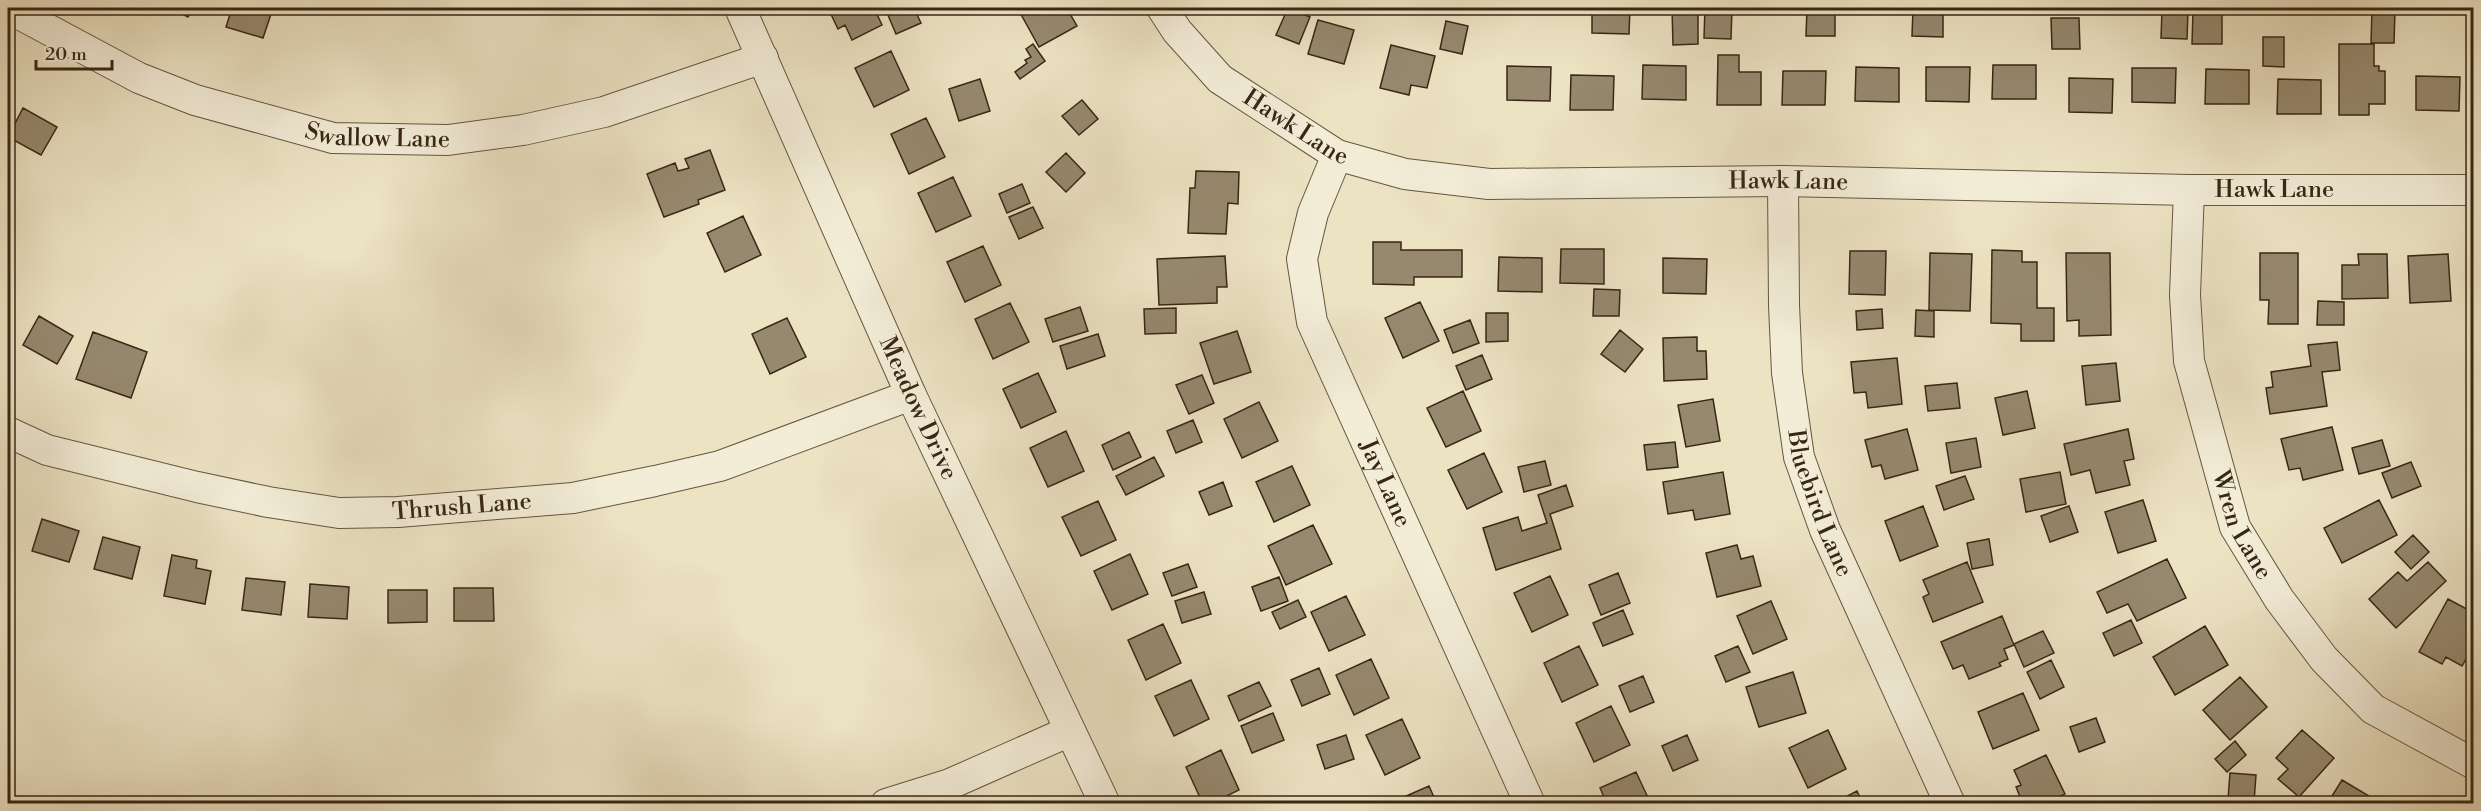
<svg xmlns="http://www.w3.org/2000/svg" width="2481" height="811" font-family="'Libre Bodoni',serif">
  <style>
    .building { fill: #96896f; stroke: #382714; stroke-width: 1.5 }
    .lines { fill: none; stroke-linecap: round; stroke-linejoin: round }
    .minor-casing { stroke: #655640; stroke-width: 32 }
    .minor { stroke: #f3edd8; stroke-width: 30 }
    .labels { text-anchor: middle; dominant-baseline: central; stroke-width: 5; stroke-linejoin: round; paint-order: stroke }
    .street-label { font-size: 24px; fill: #382714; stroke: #f3edd8 }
  </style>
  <rect width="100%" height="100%" fill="#ece3c3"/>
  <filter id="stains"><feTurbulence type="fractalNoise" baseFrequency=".00333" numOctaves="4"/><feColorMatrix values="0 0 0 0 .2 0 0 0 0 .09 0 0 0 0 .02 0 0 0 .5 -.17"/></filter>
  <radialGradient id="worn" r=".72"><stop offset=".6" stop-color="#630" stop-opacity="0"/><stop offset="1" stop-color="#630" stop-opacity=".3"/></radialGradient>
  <!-- building -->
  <path class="building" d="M170 8H193L188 17Z
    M232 8H273L263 38 226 27Z
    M828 8H874L882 25 852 40 845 25 838 29Z
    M885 8H914L921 23 896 34Z
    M1021 8H1078L1069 12 1077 26 1039 47 1018 9Z
    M1288 8 1310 17 1299 44 1276 35Z
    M1592 8H1630L1629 34 1592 33Z
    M1672 8H1698V44L1673 45Z
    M1705 8H1732L1731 39 1704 38Z
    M1807 8H1835V36H1806Z
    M1913 9H1943V37L1912 36Z
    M2372 9 2395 10 2394 43H2371Z
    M2162 10 2188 11 2187 39 2161 38Z
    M2193 12H2222V44H2192Z
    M2051 18H2079L2080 49H2052Z
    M1318 20 1354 30 1344 64 1308 54Z
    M1446 21 1468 26 1462 54 1440 49Z
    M2263 37H2284V67L2263 66Z
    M1033 44 1045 61 1020 79 1015 72 1027 63 1025 60 1031 57 1026 49Z
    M2339 44H2374V66H2379V71H2385V104H2369V115H2339Z
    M1391 45 1435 56 1427 88 1411 85 1409 95 1380 88Z
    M891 51 909 90 874 107 855 68Z
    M1718 55H1739V72H1761V105H1717Z
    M1643 65 1686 66V100L1642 99Z
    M1993 65H2036V99H1992Z
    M1507 66 1551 67 1550 101 1507 100Z
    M1856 67 1899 68V102L1855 101Z
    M1926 67H1970L1969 102 1926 101Z
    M2132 68H2176L2175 103 2132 102Z
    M2206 69 2249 70V104H2205Z
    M1783 71H1826L1825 105H1782Z
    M1571 75 1614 76 1613 110H1570Z
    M2416 76 2460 77 2459 111 2416 110Z
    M2069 78 2113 79 2112 113 2069 112Z
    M980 79 990 111 959 121 949 89Z
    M2278 79 2321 80V114H2277Z
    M1082 100 1098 119 1079 135 1062 116Z
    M23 108 57 127 41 155 8 137Z
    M926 118 945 157 909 174 891 134Z
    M710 150 725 190 698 200 699 204 664 217 647 174 675 163 678 171 689 168 685 159Z
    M1066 153 1085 173 1066 192 1046 172Z
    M1196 171 1239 172 1238 204 1228 203 1226 234 1188 233 1190 188H1195Z
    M953 177 971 216 936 232 918 193Z
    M1022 184 1030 203 1007 213 999 194Z
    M1033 207 1043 228 1019 239 1009 217Z
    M743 216 761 255 725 272 707 233Z
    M1373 242H1401V250H1462V277H1414V285L1373 284Z
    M983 246 1001 285 965 302 947 262Z
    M1561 249H1604V284L1560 283Z
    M1992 250 2022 251V262H2037V308H2054V341H2021V324L1991 323Z
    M1850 251H1886L1885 295 1849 294Z
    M1930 253 1972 254 1970 311 1929 310Z
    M2066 253H2110L2111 335 2079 336V320L2067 321Z
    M2260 253H2298V324H2268L2269 300H2260Z
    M2358 254H2387L2388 298 2342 299V265H2359Z
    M2448 254 2451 301 2410 303 2408 256Z
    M1225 256 1227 287H1217V303L1159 305 1157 259Z
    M1499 257 1542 258V292L1498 291Z
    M1663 258 1707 259 1706 294 1663 293Z
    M1594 289 1620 290 1619 316H1593Z
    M2318 301 2344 302V325H2317Z
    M1420 302 1439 341 1403 358 1385 318Z
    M1010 303 1029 342 993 359 975 319Z
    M1080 307 1088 331 1053 342 1045 319Z
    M1176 308V333L1145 334 1144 309Z
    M1882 309 1883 328 1857 330 1856 311Z
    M1916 310 1934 311V337L1915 336Z
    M1486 313H1508V341L1486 342Z
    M39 316 73 336 57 364 23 345Z
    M787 318 806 357 770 374 752 334Z
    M1470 320 1479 343 1453 353 1444 330Z
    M1620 330 1643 349 1625 372 1601 354Z
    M1237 331 1251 372 1214 384 1200 343Z
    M93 332 147 352 131 398 76 379Z
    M1098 334 1105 356 1067 369 1060 346Z
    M1697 337V351H1706L1707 379 1664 381 1663 338Z
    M2337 342 2340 370 2322 372 2327 406 2270 414 2266 388 2273 387 2271 372 2311 366 2308 345Z
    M1482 355 1492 379 1466 390 1456 366Z
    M1897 358 1902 404 1868 408 1866 392 1854 393 1851 362Z
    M2116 363 2120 401 2086 405 2082 366Z
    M1038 373 1056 412 1021 428 1003 389Z
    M1202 375 1214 403 1189 414 1176 385Z
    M1957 383 1960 408 1928 411 1925 386Z
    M1463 391 1481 431 1446 447 1427 408Z
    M2027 391 2035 428 2003 435 1995 398Z
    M1713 399 1720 441 1686 447 1678 405Z
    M1259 402 1278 441 1242 458 1224 419Z
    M1193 420 1202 442 1176 453 1167 431Z
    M2332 427 2343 470 2303 480 2300 468 2289 470 2281 439Z
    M1907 429 1918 470 1885 479 1881 465 1872 467 1865 440Z
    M2128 429 2134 459 2124 461 2130 485 2096 493 2090 470 2071 475 2064 444Z
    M1066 431 1084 471 1048 487 1030 448Z
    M1129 432 1141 457 1113 470 1102 445Z
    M1976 438 1981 467 1951 473 1946 443Z
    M2382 440 2390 466 2359 474 2352 448Z
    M1675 442 1678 467 1647 470 1644 445Z
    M1484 453 1502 492 1467 509 1448 470Z
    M1154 457 1164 476 1126 495 1116 476Z
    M1545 461 1551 485 1524 492 1518 467Z
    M2411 462 2421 486 2392 498 2382 473Z
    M1292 466 1310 505 1274 522 1256 482Z
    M1723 472 1730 514 1695 520 1693 510 1668 514 1663 482Z
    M2060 472 2066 504 2026 512 2020 479Z
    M1965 476 1974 499 1944 510 1936 486Z
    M1223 482 1232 506 1209 515 1199 492Z
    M1566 485 1573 506 1550 514 1561 549 1496 570 1483 528 1518 517 1522 531 1547 523 1538 495Z
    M2143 500 2156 541 2118 553 2105 512Z
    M2379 500 2397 535 2342 563 2324 528Z
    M1098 501 1116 540 1081 556 1062 517Z
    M1923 506 1938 546 1900 561 1885 521Z
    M2069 506 2078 532 2050 542 2041 516Z
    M42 519 79 531 69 562 32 551Z
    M1313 525 1332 564 1286 585 1268 546Z
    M2413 535 2429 552 2411 569 2395 552Z
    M103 537 140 547 132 579 94 569Z
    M1989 539 1993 565 1972 569 1967 543Z
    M1737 545 1741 559 1753 556 1761 586 1717 597 1706 553Z
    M1130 554 1148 594 1112 610 1094 571Z
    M172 555 197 560 196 568 211 571 205 604 164 596Z
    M2167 559 2186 598 2137 621 2128 604 2107 613 2097 592Z
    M1967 562 1983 602 1933 622 1923 597 1929 594 1923 580Z
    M2428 562 2446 581 2396 628 2369 599 2398 572 2407 581Z
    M1188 564 1197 587 1172 596 1163 573Z
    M1618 573 1630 603 1601 615 1589 585Z
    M1550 576 1568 615 1532 632 1514 593Z
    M1279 577 1288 601 1261 611 1252 587Z
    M246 578 285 582 281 615 242 610Z
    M310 584 349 587 347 619 308 617Z
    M454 588H493L494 621H454Z
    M388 590H427V622L388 623Z
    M1204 592 1211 614 1182 623 1175 601Z
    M1346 596 1365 635 1329 651 1311 612Z
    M2448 599 2474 613V645L2462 666 2446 657 2442 664 2419 652Z
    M1298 600 1306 617 1280 629 1272 612Z
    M1771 601 1787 639 1753 654 1737 616Z
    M1623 610 1633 634 1603 646 1593 623Z
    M2002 616 2014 645 2004 649 2008 659 1999 663 2001 666 1969 679 1963 665 1953 669 1941 642Z
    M2131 620 2142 643 2114 656 2103 633Z
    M1163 624 1181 663 1146 680 1128 640Z
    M2205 626 2228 665 2175 695 2153 657Z
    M2043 631 2054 653 2024 667 2014 644Z
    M1579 646 1598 685 1562 702 1544 663Z
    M1738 646 1750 672 1726 682 1715 656Z
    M1371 659 1389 698 1354 715 1336 675Z
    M2051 660 2064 687 2040 699 2027 672Z
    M1319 668 1330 694 1302 706 1291 680Z
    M1793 672 1806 713 1759 727 1746 687Z
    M1643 676 1654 702 1630 712 1619 686Z
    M2240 677 2267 707 2230 740 2203 710Z
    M1191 680 1209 719 1174 736 1155 696Z
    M1259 682 1271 706 1239 721 1228 696Z
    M2023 693 2039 730 1993 749 1978 712Z
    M1611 706 1630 745 1594 762 1576 723Z
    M1273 713 1284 740 1252 753 1241 726Z
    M2096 718 2105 742 2079 752 2070 727Z
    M1402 719 1420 758 1385 775 1366 735Z
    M1828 730 1846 769 1808 788 1789 748Z
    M2302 730 2334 758 2299 797 2278 779 2288 769 2276 758Z
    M1346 735 1354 759 1325 769 1317 745Z
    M1687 735 1698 760 1673 771 1662 746Z
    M2235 741 2246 755 2227 772 2215 759Z
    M1221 750 1239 790 1210 804H1203L1186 767Z
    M2046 755 2065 794 2044 804H2023L2016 787 2021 785 2014 770Z
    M1636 772 1651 804H1607L1600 788Z
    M2230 773 2256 775 2254 802 2228 799Z
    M2342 780 2379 802 2378 804H2327Z
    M1429 786 1437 804H1388Z
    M1857 791 1863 804H1832Z"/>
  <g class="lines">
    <defs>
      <g id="minor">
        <path id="s1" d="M8 8 139 78 195 100 333 138 448 140 523 130 604 112 763 58"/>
        <path id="s2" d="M740 8 911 395 1105 804"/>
        <path id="s3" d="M1162 8 1177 31 1220 79 1337 155 1405 174 1489 184 1783 181 2189 190H2474"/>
        <path id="s4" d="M1337 155 1313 213 1302 259 1312 322 1530 804"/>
        <path id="s5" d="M1783 181 1784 305 1787 373 1799 457 1825 530 1950 804"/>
        <path id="s6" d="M2189 190 2185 295 2189 361 2235 527 2279 599 2324 659 2373 709 2474 764"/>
        <path id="s7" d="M8 432 47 450 197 487 268 502 339 513 398 512 573 498 655 481 720 466 911 395"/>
        <path d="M886 804 950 784 1070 731"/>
      </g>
    </defs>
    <!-- minor casing -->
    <use href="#minor" class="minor-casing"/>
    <!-- minor -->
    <use href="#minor" class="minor"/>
  </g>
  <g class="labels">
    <!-- street labels -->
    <g class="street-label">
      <text stroke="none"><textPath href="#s3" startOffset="182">Hawk Lane</textPath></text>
      <text stroke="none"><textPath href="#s1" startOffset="396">Swallow Lane</textPath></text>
      <text stroke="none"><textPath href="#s3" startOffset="686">Hawk Lane</textPath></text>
      <text stroke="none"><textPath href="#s3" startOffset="1172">Hawk Lane</textPath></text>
      <text stroke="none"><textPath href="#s2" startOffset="438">Meadow Drive</textPath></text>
      <text stroke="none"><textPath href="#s4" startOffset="351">Jay Lane</textPath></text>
      <text stroke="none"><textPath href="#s5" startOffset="327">Bluebird Lane</textPath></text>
      <text stroke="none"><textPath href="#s7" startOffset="465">Thrush Lane</textPath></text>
      <text stroke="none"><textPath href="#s6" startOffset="344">Wren Lane</textPath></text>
    </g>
  </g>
  <!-- margin -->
  <rect width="2481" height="811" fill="none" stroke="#ece3c3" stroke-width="30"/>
  <rect x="9" y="9" width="2463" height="793" fill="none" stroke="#382714" stroke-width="3"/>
  <rect x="15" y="15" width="2451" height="781" fill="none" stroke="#382714" stroke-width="1.5"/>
  <!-- scale -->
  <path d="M36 60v9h76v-9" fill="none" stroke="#382714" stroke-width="3"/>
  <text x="45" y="60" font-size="18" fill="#382714" stroke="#f3edd8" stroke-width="4.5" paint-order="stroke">20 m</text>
  <rect width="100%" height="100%" filter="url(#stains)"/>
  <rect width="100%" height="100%" fill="url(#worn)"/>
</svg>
